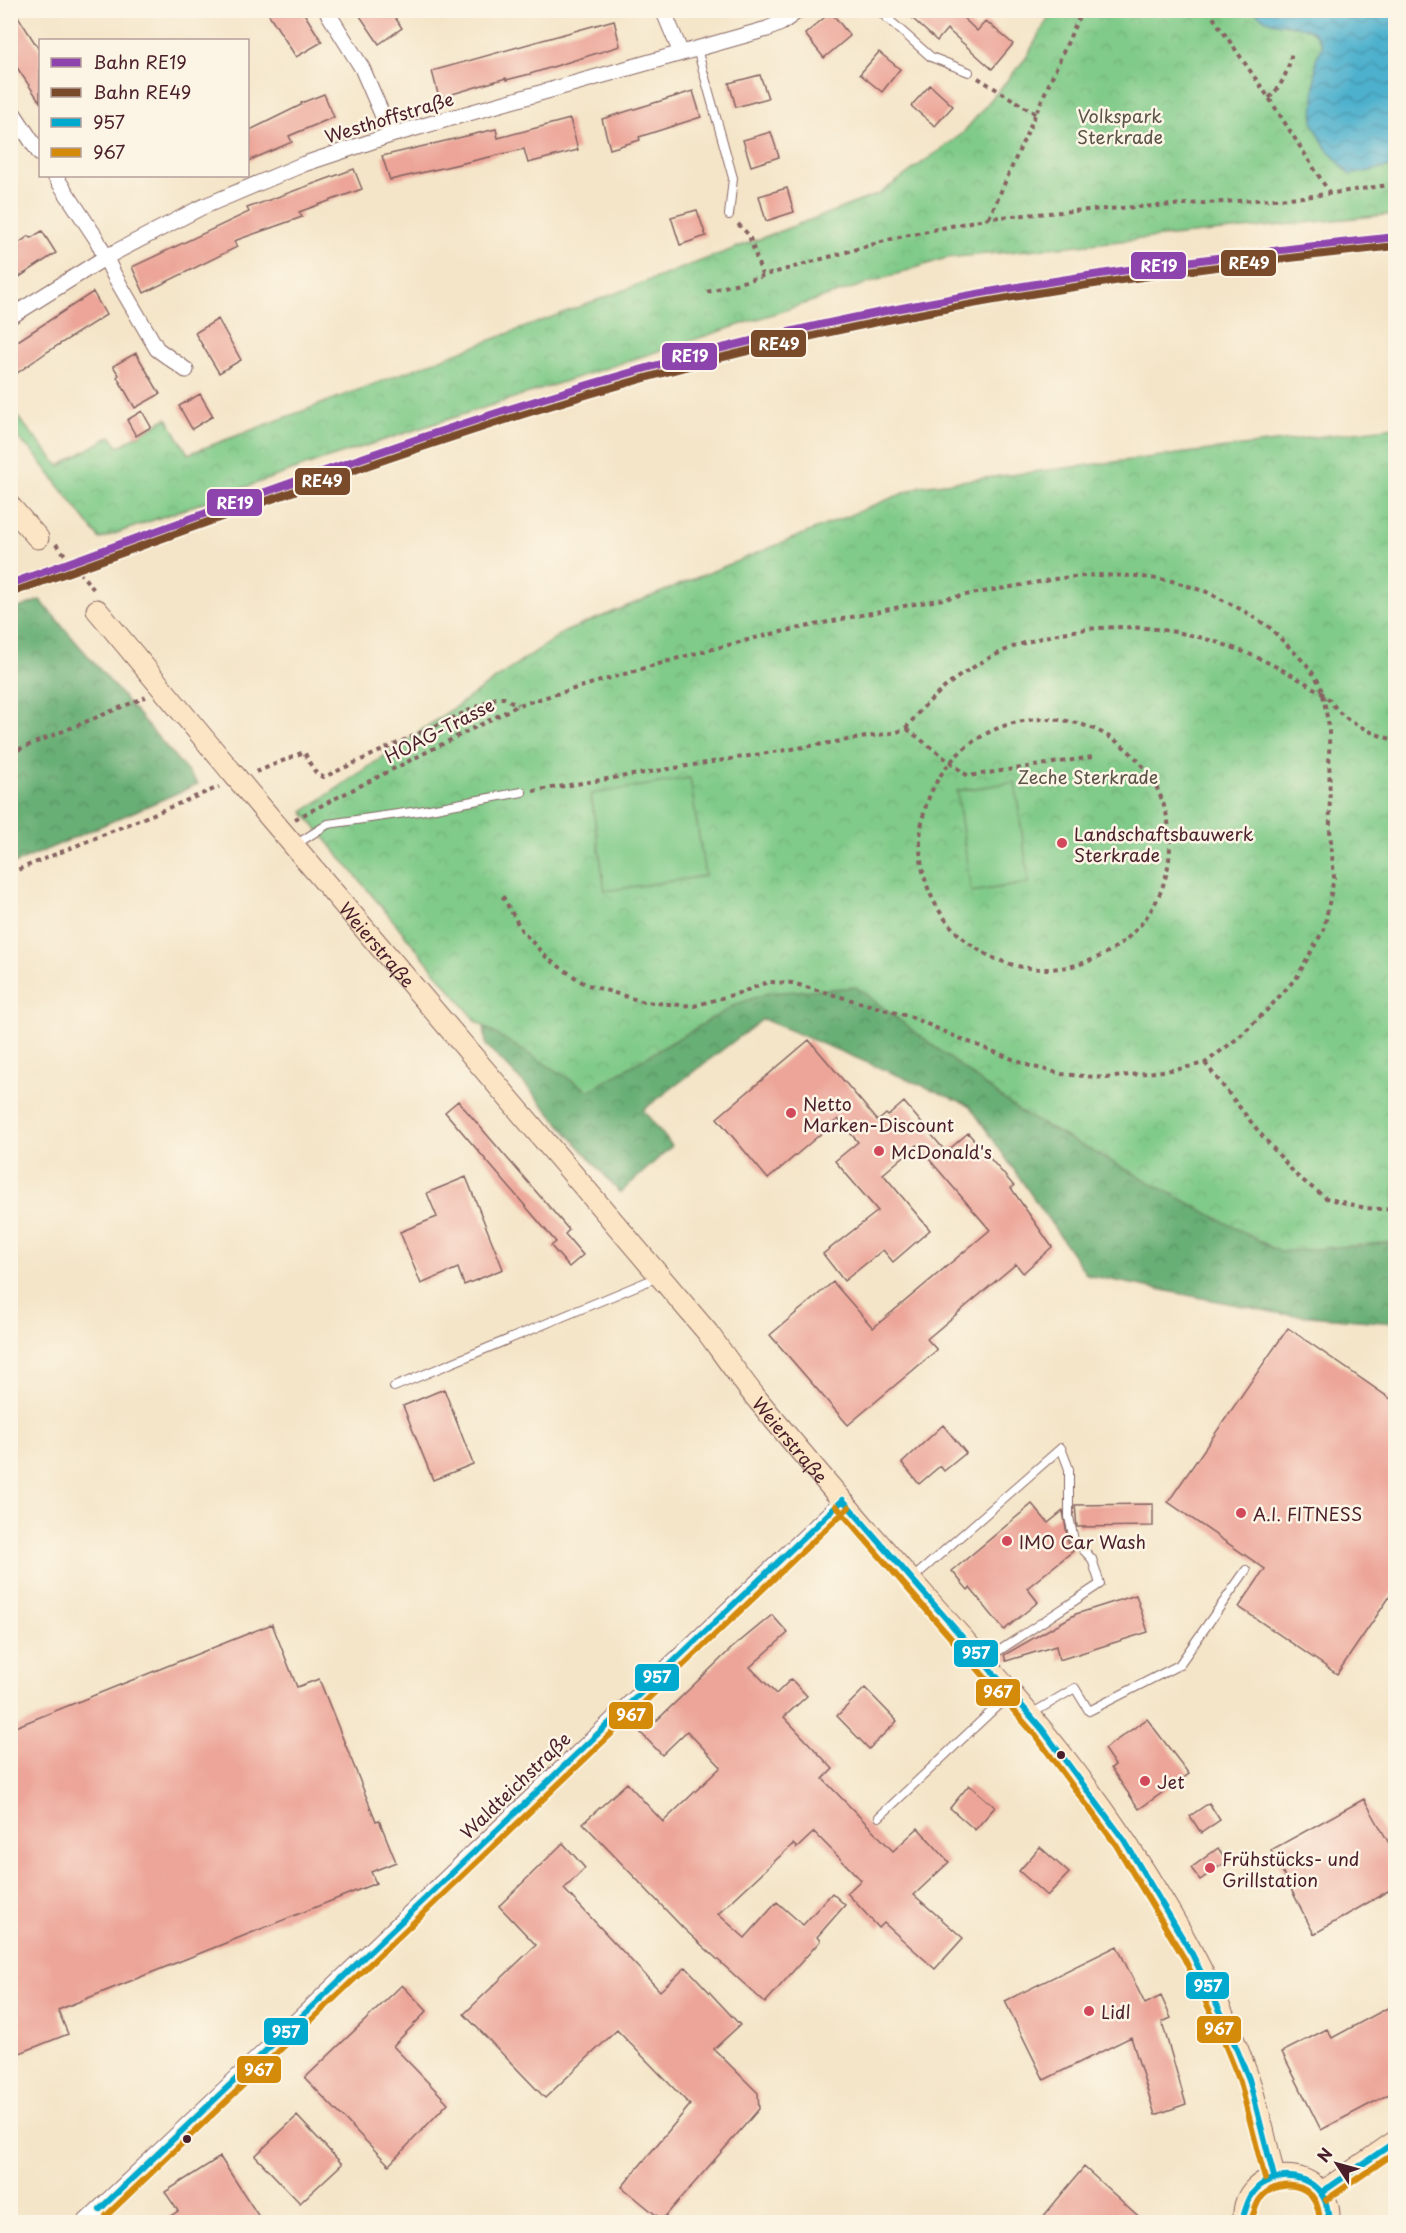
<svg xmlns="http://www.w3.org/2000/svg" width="1406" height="2233" font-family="'Playpen Sans',sans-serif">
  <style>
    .forest { fill: url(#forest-crowns); stroke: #596750; stroke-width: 1.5 }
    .park { fill: url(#park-crowns); stroke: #65755a; stroke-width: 1.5 }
    .pitch { fill: #80cb89; stroke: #65755a; stroke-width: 1.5 }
    .water { fill: url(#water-waves); stroke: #4c687c; stroke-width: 1.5 }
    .building { fill: #eca598 }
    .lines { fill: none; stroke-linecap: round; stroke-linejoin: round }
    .lane-casing { stroke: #866462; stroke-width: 10 }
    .street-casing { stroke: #866462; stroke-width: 17 }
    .secondary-casing { stroke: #866462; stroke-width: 23 }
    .path { stroke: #866462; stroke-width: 4; stroke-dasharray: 4.5 4.5; stroke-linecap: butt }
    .lane { stroke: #fff; stroke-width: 8 }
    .street { stroke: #fff; stroke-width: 15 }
    .secondary { stroke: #fce5c4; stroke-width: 21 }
    .secondary-bridge-casing { stroke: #866462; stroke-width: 23; stroke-linecap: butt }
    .secondary-bridge { stroke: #fce5c4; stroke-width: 21 }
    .bus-1-casing { stroke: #fcf5e5; stroke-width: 10 }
    .bus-2-casing { stroke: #fcf5e5; stroke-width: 10 }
    .bus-1 { stroke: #00a9ce; stroke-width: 6 }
    .bus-2 { stroke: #d48b09; stroke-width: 6 }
    .rail-1-casing { stroke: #fcf5e5; stroke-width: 12 }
    .rail-2-casing { stroke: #fcf5e5; stroke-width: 12 }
    .rail-1 { stroke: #8e44ad; stroke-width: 8 }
    .rail-2 { stroke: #7a4b2a; stroke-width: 8 }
    .poi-dot { fill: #d1495b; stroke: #fcf5e5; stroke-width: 2 }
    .bus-dot { fill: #4a1f2b; stroke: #fcf5e5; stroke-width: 2 }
    .labels { text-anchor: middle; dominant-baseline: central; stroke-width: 5; stroke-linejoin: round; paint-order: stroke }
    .park-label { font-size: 18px; fill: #5a5347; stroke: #fcf5e5 }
    .street-label { font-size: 18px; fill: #4a1f2b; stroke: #fcf5e5 }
    .poi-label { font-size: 18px; fill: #4a1f2b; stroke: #fcf5e5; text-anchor: start }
    .line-badge { stroke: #fcf5e5; stroke-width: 2 }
    .badge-label { font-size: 16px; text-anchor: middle; font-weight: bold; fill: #fff }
  </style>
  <defs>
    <pattern id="forest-crowns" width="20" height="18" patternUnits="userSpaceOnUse" patternTransform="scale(1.5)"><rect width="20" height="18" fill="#68af75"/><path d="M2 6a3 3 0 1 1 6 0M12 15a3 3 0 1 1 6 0" fill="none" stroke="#588e60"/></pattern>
    <pattern id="park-crowns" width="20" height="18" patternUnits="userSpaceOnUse" patternTransform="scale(1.5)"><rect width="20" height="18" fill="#80cb89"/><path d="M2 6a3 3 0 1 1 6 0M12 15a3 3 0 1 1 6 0" fill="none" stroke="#70ae76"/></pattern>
    <pattern id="water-waves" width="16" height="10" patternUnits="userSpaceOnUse" patternTransform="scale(1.5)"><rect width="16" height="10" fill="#4eb1cd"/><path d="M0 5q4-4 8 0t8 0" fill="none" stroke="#438fa7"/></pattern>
  </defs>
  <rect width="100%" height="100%" fill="#fcf5e5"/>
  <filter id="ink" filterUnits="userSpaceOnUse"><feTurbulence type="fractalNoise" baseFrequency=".0167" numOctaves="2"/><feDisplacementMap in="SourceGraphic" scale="12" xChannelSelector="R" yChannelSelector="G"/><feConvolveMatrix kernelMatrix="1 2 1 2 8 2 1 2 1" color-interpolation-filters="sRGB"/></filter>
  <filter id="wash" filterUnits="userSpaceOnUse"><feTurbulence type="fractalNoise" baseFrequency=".008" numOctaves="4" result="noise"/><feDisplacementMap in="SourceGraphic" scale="24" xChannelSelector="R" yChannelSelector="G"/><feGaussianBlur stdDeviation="1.35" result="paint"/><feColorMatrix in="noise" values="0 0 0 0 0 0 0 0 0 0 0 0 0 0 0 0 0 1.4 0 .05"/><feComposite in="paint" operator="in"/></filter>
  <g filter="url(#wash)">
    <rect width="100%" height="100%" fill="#f4e5c8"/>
    <!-- forest -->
    <path class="forest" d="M40 600 198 784 11 865V611Z
      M615 982 1395 988V1323L1283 1314 1087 1275 969 1105 763 1019 643 1110 672 1146 620 1193 529 1089 486 1045 484 1026Z"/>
    <!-- park -->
    <path class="park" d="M1052 11H1395V214L946 258 319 461 100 539 33 452 11 432 10 408 59 466 111 436 118 447 167 418 188 454 879 194 962 134 1026 58Z
      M1395 427V1242L1280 1252 1023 1114 856 987 768 993 737 1004 589 1091 478 1023 303 812 564 632 921 486Z"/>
    <!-- pitch -->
    <path class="pitch" d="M690 778 705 876 605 891 591 794Z
      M1015 782 1029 883 971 892 957 791Z"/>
    <!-- water -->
    <path class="water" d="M1253 11H1395V166L1350 175 1326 148 1313 123 1316 59 1322 46C1314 20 1290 29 1269 21 1263 19 1258 14 1253 11Z"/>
    <g id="blocks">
      <!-- building -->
      <path class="building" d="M10 10H14L40 51V102L10 57Z
        M266 10H302L322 42 296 57Z
        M356 10H390L402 28 379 44Z
        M921 10H955L977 31 986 21 1013 44 992 69 947 29 937 41 913 19Z
        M831 12 850 36 824 58 805 34Z
        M614 20 620 46 530 74 506 80V78L439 98 432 71Z
        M879 52 900 69 882 92 860 74Z
        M760 75 768 98 736 107 729 83Z
        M930 85 953 106 935 126 911 106Z
        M693 91 701 117 639 137 640 140 610 149 602 119Z
        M324 94 334 117 289 136 292 142 248 161V131L301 105V103Z
        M570 119 578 150 528 163 524 149 390 180 382 156 496 129 498 138Z
        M771 132 779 157 751 166 743 140Z
        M354 169 362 189 299 212 302 217 234 241 237 247 144 293 132 267 249 212 247 208Z
        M787 188 794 212 766 221 759 196Z
        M697 210 706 236 680 245 671 217Z
        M42 231 56 253 10 283V249L29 236 31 238Z
        M93 292 106 315 47 352 10 378V346Z
        M218 319 241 360 219 373 195 333Z
        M136 353 160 394 135 408 117 377 119 375 113 366Z
        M200 394 213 416 192 429 179 406Z
        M142 411 151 427 136 436 127 420Z
        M809 1040 878 1121 886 1114 888 1116 904 1102 946 1152 968 1133 1014 1186 1011 1188 1052 1247 1023 1273 1016 1264 927 1339 937 1350 848 1425 770 1335 833 1282 873 1328 990 1230 917 1145 883 1174 930 1230 893 1262 883 1250 844 1281 823 1254 878 1211 835 1161 858 1142 838 1119 768 1179 717 1118Z
        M458 1101 569 1230 565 1234 583 1255 569 1267 551 1246 556 1242 445 1112Z
        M466 1177 503 1269 464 1285 458 1268 421 1284 400 1232 437 1217 427 1193Z
        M1288 1328 1395 1402V1589L1337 1674 1239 1607 1265 1569 1168 1502Z
        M444 1389 473 1464 433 1480 403 1406Z
        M943 1425 966 1453 944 1471 940 1466 919 1484 902 1463Z
        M1032 1504 1048 1523 1063 1511 1068 1541 1073 1551 1027 1588 1038 1602 1004 1630 970 1588 968 1590 952 1571Z
        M1153 1504V1526L1077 1527 1075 1505Z
        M1136 1595 1148 1632 1059 1660 1056 1646 1006 1661 1004 1655 1076 1614Z
        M772 1615 788 1633 750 1667 776 1694 791 1679 807 1696 784 1717 833 1769 823 1779 893 1851 918 1828 949 1862 914 1895 963 1938 935 1969 884 1923 879 1928 847 1893 861 1880 814 1832 797 1848 793 1844 718 1914 745 1938 777 1902 803 1925 832 1893 845 1905 817 1937 820 1941 765 2003 683 1928 583 1823 627 1783 663 1822 721 1767 687 1731 662 1755 640 1732 651 1721 653 1724 732 1648Z
        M272 1624 297 1687 319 1679 376 1821 379 1820 396 1862 371 1872 376 1883 58 2010 68 2034 10 2057V1729Z
        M865 1688 897 1721 869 1749 837 1716Z
        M1147 1719 1189 1774 1139 1809 1111 1768 1115 1765 1104 1749Z
        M969 1785 995 1807 975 1830 950 1808Z
        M1364 1799 1395 1854V1887L1314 1934 1271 1850Z
        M1209 1803 1220 1820 1201 1833 1190 1816Z
        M563 1843 585 1868 564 1889 660 1991 686 1967 740 2025 714 2049 758 2093 759 2109 662 2220 622 2187 690 2105 617 2030 545 2098 464 2014 536 1945 499 1906Z
        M1040 1847 1069 1873 1047 1896 1019 1871Z
        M1218 1848 1227 1861 1200 1880 1191 1868Z
        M1117 1946 1145 2004 1161 1996 1171 2018 1162 2022 1186 2104 1155 2115 1131 2037 1044 2080 1005 2001Z
        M402 1985 427 2011 393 2046 448 2103 389 2165 305 2078Z
        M1395 2004V2091L1321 2130 1282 2052 1327 2029 1332 2038Z
        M297 2116 342 2164 300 2203 255 2156Z
        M220 2157 263 2223H160L178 2211 165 2192Z
        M1084 2167 1146 2223H1038Z"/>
    </g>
  </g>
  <g filter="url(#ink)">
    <use href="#blocks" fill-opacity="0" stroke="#866462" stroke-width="1.5"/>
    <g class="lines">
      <defs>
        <path id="lane" d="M878 10 931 57 969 72
          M697 49 733 178 729 215
          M295 845 328 824 419 811 522 792
          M394 1387 658 1277
          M913 1578 1061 1448 1069 1469V1517L1074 1540 1092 1559 1100 1584 985 1660
          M1031 1714 1075 1688 1089 1711 1179 1665 1246 1570
          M879 1817 1010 1694"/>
        <path id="street" d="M326 10 362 68 391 135
          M663 10 681 53
          M10 108 40 154
          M55 176 96 238 114 275 157 349 186 370
          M10 317 106 257 200 208 304 164 391 135 767 29 781 23 799 10
          M100 2209 108 2222
          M85 2222 843 1500"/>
        <g id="secondary">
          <path d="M10 506 38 538"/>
          <path d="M97 610 230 770"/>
          <path id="s1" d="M261 807 708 1333C724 1355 740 1378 757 1399 812 1466 868 1531 925 1596 970 1647 1018 1698 1060 1752 1133 1844 1209 1966 1248 2077 1259 2110 1267 2144 1274 2177"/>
          <path d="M1321 2193 1396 2141"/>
          <path d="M1244 2222C1239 2161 1333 2161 1329 2222"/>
        </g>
      </defs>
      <!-- lane casing -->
      <use href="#lane" class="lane-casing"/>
      <!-- street casing -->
      <use href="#street" class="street-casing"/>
      <!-- secondary casing -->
      <use href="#secondary" class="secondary-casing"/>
      <!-- path -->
      <path class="path" d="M1208 10 1269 98 1329 192
        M978 78 1036 114
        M1269 98C1282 87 1289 68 1292 52
        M989 218 1082 10
        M738 224 749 235 762 275
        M707 292 895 238 989 218 1072 211 1305 197 1396 184
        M56 544 95 591
        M920 844a125 125 0 1 1 250 0a125 125 0 1 1-250 0Z
        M907 729 968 776 1093 757
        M10 753 146 697
        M256 772 304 752C309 760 313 775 324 777L496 698H504L518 705
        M533 791 897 732C910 728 911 720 920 711 927 703 935 696 943 689 963 672 988 657 1013 647 1122 607 1224 630 1320 692 1328 697 1333 705 1339 712 1354 725 1376 736 1396 740
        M295 819 519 705 682 657 767 635 904 606 1061 578 1096 575 1136 576 1172 581 1207 592 1244 611 1269 627 1307 665 1318 681 1323 694 1329 729 1330 830 1334 878 1324 929 1297 977 1267 1010 1238 1038 1205 1063 1179 1069 1106 1078 1062 1074 1030 1066 954 1036 911 1017 792 983 768 982 742 992 694 1006 644 1002 585 984 548 959 522 931 502 895
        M10 873 219 787
        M1205 1063 1259 1132 1297 1176 1326 1198 1365 1208 1396 1210"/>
      <!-- lane -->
      <use href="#lane" class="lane"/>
      <!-- street -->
      <use href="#street" class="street"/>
      <!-- secondary -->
      <use href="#secondary" class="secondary"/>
      <defs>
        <path id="secondary-bridge" d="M230 770 261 807"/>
      </defs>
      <!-- secondary-bridge casing -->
      <use href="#secondary-bridge" class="secondary-bridge-casing"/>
      <!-- secondary-bridge -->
      <use href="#secondary-bridge" class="secondary-bridge"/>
      <defs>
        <path id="bus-1" d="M843 1500 1042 1729 1124 1840 1192 1954 1226 2023 1249 2079 1274 2177
          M1321 2193 1396 2141
          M100 2209 843 1500
          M1244 2214C1246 2208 1248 2201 1251 2196 1264 2173 1302 2170 1319 2191 1327 2200 1328 2211 1329 2222"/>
        <path id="bus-2" d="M836 1506 1035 1735 1116 1845 1184 1958 1218 2027 1240 2082 1265 2179
          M1326 2200 1396 2152
          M106 2216 849 1507
          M1252 2217C1255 2211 1256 2204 1260 2199 1272 2183 1297 2181 1311 2195 1318 2203 1319 2213 1320 2222"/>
      </defs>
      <!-- bus-1 casing -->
      <use href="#bus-1" class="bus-1-casing"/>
      <!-- bus-2 casing -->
      <use href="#bus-2" class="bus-2-casing"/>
      <!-- bus-1 -->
      <use href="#bus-1" class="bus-1"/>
      <!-- bus-2 -->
      <use href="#bus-2" class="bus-2"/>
      <defs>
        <path id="rail-1" d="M10 584C230 505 448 422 672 361 909 297 1152 263 1396 237"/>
        <path id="rail-2" d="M13 592C232 514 449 431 674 370 910 306 1153 272 1396 246"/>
      </defs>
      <!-- rail-1 casing -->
      <use href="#rail-1" class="rail-1-casing"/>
      <!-- rail-2 casing -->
      <use href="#rail-2" class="rail-2-casing"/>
      <!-- rail-1 -->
      <use href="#rail-1" class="rail-1"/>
      <!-- rail-2 -->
      <use href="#rail-2" class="rail-2"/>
    </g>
  </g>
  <!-- markers -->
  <g class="poi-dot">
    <circle cx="1062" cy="843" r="6"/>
    <circle cx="791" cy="1113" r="6"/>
    <circle cx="879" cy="1151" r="6"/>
    <circle cx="1241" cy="1513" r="6"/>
    <circle cx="1007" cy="1541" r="6"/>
    <circle cx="1145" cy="1781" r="6"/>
    <circle cx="1210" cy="1868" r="6"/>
    <circle cx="1089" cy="2011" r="6"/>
  </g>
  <g class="bus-dot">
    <circle cx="1061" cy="1755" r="5"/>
    <circle cx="187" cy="2139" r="5"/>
  </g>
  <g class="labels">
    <!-- park labels -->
    <g class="park-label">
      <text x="1120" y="115">Volkspark<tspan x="1120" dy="21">Sterkrade</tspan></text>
      <text x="1088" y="776">Zeche Sterkrade</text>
    </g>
    <!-- street labels -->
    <g class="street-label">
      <text transform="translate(389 117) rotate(-17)">Westhoffstraße</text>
      <text transform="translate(439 730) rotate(-27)">HOAG-Trasse</text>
      <text stroke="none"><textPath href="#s1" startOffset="180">Weierstraße</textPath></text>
      <text stroke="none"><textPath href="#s1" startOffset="825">Weierstraße</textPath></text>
      <text transform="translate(515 1785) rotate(-44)">Waldteichstraße</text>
    </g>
    <!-- poi labels -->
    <g class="poi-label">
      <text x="1074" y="833">Landschaftsbauwerk<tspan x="1074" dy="21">Sterkrade</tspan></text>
      <text x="803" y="1103">Netto<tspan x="803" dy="21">Marken-Discount</tspan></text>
      <text x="891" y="1151">McDonald's</text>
      <text x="1253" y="1513">A.I. FITNESS</text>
      <text x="1019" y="1541">IMO Car Wash</text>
      <text x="1157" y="1781">Jet</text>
      <text x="1222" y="1858">Frühstücks- und<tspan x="1222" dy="21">Grillstation</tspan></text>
      <text x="1101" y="2011">Lidl</text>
    </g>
  </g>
  <g class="line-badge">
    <rect x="1220" y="249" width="57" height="28" rx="6" fill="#7a4b2a"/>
    <rect x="1130" y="251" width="57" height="29" rx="6" fill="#8e44ad"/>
    <rect x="750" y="329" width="57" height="29" rx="6" fill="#7a4b2a"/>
    <rect x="661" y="342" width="57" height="29" rx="6" fill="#8e44ad"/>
    <rect x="294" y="467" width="57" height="29" rx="6" fill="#7a4b2a"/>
    <rect x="206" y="488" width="57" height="29" rx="6" fill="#8e44ad"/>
    <rect x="953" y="1639" width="46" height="29" rx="6" fill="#00a9ce"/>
    <rect x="634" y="1663" width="46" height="29" rx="6" fill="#00a9ce"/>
    <rect x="975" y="1678" width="46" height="29" rx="6" fill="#d48b09"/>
    <rect x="608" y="1701" width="46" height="29" rx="6" fill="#d48b09"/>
    <rect x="1185" y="1971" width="45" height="29" rx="6" fill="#00a9ce"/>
    <rect x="1196" y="2015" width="46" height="29" rx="6" fill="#d48b09"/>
    <rect x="263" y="2017" width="46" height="29" rx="6" fill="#00a9ce"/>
    <rect x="236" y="2055" width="46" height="29" rx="6" fill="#d48b09"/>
  </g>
  <g class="badge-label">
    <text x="1249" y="269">RE49</text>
    <text x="1159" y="272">RE19</text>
    <text x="779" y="350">RE49</text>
    <text x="690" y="362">RE19</text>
    <text x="322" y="487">RE49</text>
    <text x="235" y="509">RE19</text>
    <text x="976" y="1659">957</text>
    <text x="657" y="1683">957</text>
    <text x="998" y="1698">967</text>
    <text x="631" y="1721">967</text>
    <text x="1208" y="1992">957</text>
    <text x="1219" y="2035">967</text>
    <text x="286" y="2038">957</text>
    <text x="259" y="2076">967</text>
  </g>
  <!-- margin -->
  <rect width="1406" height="2233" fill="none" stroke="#fcf5e5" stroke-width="36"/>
  <!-- legend -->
  <rect x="39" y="39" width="210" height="138" fill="#fcf5e5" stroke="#b59f9b" stroke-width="1.5"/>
  <rect x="51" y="58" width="30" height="9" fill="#8e44ad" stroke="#b59f9b" stroke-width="1.5"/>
  <text x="93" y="69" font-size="18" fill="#4a1f2b">Bahn RE19</text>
  <rect x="51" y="88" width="30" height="9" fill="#7a4b2a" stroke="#b59f9b" stroke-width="1.5"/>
  <text x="93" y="99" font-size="18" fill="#4a1f2b">Bahn RE49</text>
  <rect x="51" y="118" width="30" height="9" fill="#00a9ce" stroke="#b59f9b" stroke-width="1.5"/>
  <text x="93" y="129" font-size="18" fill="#4a1f2b">957</text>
  <rect x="51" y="148" width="30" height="9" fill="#d48b09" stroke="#b59f9b" stroke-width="1.5"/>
  <text x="93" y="159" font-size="18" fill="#4a1f2b">967</text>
  <!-- north arrow -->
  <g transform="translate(1337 2164) rotate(306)" stroke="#fcf5e5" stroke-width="4.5" paint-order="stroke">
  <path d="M0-4.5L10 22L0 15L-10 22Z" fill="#4a1f2b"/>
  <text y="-9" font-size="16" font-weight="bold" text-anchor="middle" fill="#4a1f2b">N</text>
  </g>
</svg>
